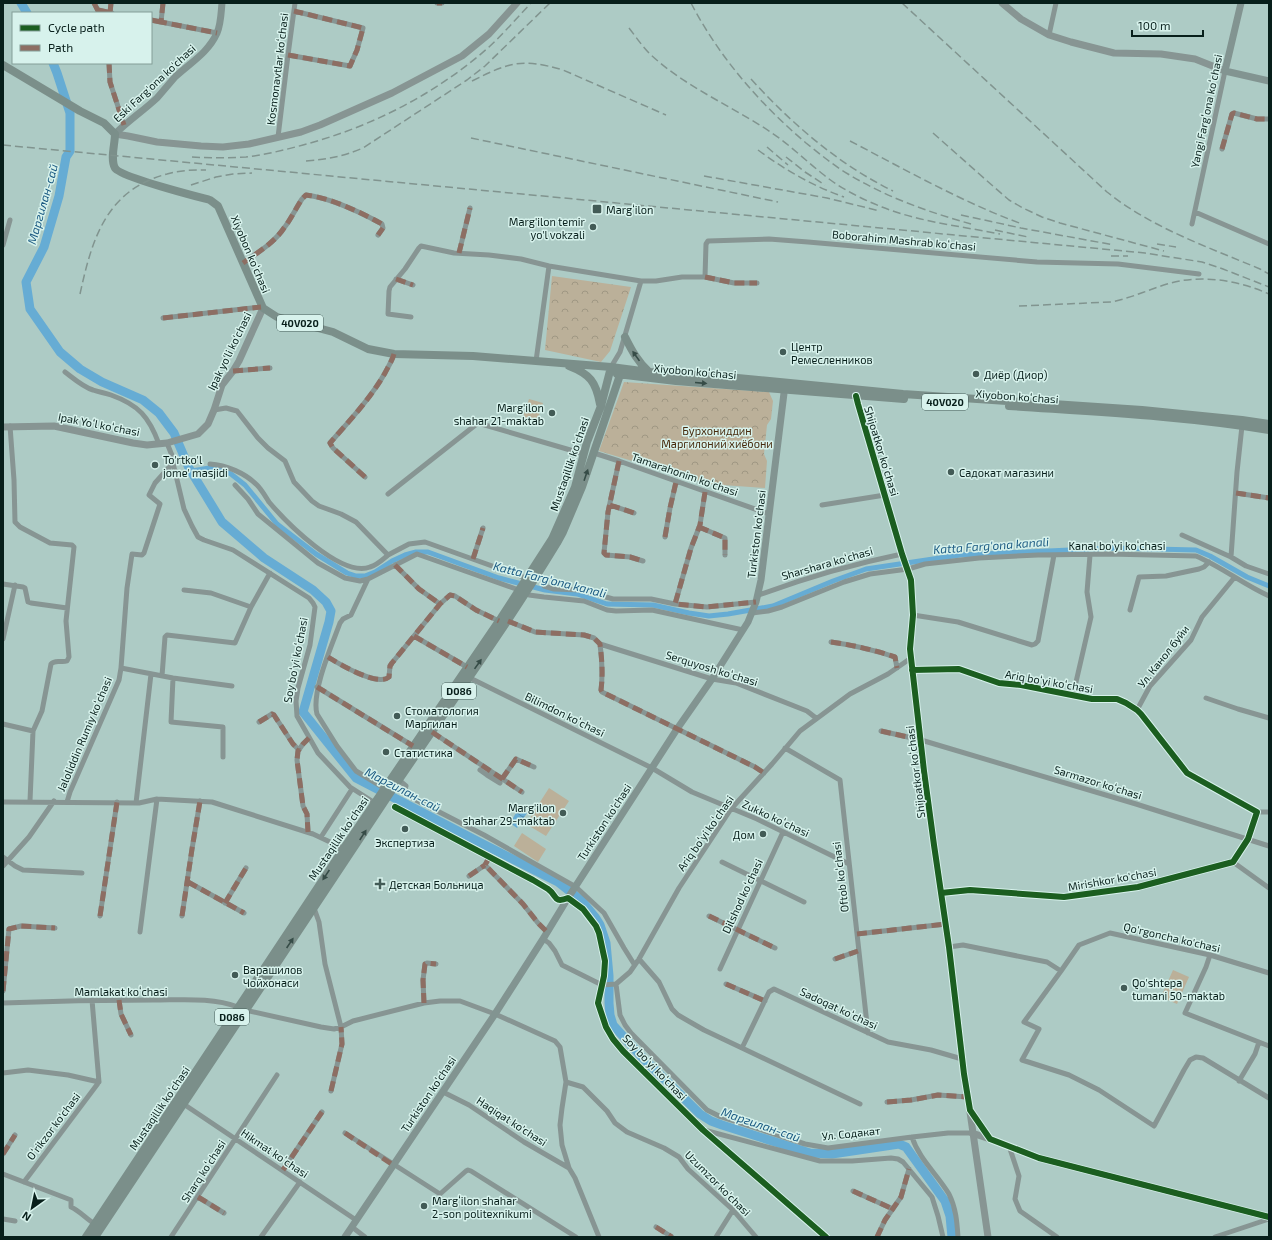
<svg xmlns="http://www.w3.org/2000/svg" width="1272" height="1240" font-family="'Exo 2',sans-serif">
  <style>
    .park { fill: url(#park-crowns) }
    .pitch { fill: #bbb099 }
    .water { fill: url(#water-waves) }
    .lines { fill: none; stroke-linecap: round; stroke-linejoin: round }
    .canal { stroke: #66acd4; stroke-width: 5 }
    .river { stroke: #66acd4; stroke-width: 9 }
    .minor { stroke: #879593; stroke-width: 5 }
    .tertiary { stroke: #879593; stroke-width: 7 }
    .secondary { stroke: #829491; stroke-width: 7 }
    .primary { stroke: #7b8f8a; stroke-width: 8 }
    .rail { stroke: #81948f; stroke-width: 1.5; stroke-dasharray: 8 4; stroke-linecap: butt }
    .quiet { stroke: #8d6e63; stroke-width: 5; stroke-dasharray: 10 5; stroke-linecap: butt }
    .cycleway-casing { stroke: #d7f2ec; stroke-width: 8 }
    .cycleway { stroke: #1b5e20; stroke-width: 6 }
    .oneway { fill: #364c47 }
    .poi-dot { fill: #425b56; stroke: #d7f2ec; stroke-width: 1.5 }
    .labels { text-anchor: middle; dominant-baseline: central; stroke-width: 3; stroke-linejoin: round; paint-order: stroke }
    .shield { fill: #d7f2ec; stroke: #465e5a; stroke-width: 1 }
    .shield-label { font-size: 10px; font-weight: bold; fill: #081f1b }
    .street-label { font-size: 11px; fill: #081f1b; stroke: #d7f2ec }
    .poi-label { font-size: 11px; fill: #081f1b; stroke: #d7f2ec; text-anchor: start }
    .park-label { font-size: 11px; fill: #472a0d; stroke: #d7f2ec }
    .water-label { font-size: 12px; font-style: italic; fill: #1b5a82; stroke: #d7f2ec }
  </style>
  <defs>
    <pattern id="park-crowns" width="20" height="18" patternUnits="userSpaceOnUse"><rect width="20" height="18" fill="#bbb099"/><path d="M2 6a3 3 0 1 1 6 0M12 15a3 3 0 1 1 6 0" fill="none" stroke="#9f9783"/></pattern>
    <pattern id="water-waves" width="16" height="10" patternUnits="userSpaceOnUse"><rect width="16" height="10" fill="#66acd4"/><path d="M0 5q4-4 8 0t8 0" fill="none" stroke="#528bab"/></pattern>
  </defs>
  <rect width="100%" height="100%" fill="#adcbc5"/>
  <!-- park -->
  <path class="park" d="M552 276 631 287 610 351 601 362 545 350Z
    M624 382 769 392 773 401 771 419 767 425 764 454 767 461 765 488 709 484 599 451Z"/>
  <!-- pitch -->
  <path class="pitch" d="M529 399 543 403 536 425 522 420Z
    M549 788 569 801 546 836 526 824Z
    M522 833 546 849 538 862 514 846Z
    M1173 970 1189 977 1177 1004 1161 997Z"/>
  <!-- water -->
  <path class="water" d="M519 808 527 813 517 828 510 823Z"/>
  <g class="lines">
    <!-- canal -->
    <path class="canal" d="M192 471 209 468 219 469 231 474 245 485 277 524 316 554 347 573 356 576H365L375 572 392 561 405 555 416 552H428L499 578 545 590 577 594 607 604 653 605 689 613 709 616 728 614 773 606 833 581 866 569 960 555 1113 548 1196 550 1210 556 1247 577 1269 586"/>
    <!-- river -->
    <path class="river" d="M21 3 27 13
      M53 63 57 73 70 113V151L66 157 59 196 44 247 26 282 30 309 60 352 80 369 102 382 143 400 159 413 174 433 189 468 222 522 264 558 313 590 326 602 331 611 329 622 303 712 356 778 479 842 558 882 582 901 595 917 600 925 606 943 609 976V1003L610 1015 613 1025 640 1055 700 1114 711 1121 722 1125 810 1153 832 1154 899 1144 906 1147 945 1201 950 1216 952 1237"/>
    <!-- minor -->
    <path class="minor" d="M94 3 99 12
      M163 3 161 22 217 33
      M437 3H442
      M98 10 112 13
      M110 13 111 3
      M151 20 161 22
      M1049 35 1056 3
      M288 55 350 66 357 50 363 28 294 11
      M109 63 110 82 124 125
      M278 137 288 55 295 3
      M1222 149 1232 114 1234 113 1257 119H1269
      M1195 212 1269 244
      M1192 224 1225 71
      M3 245 10 220
      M459 253 470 208
      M243 263C257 253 274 243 284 228 291 219 296 208 302 199L306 195C331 198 360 212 382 224L383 228 378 235
      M705 277 734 283H757
      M396 279 413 285
      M641 281H656L682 277H705L706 244 708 241 769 239 808 242 1037 262 1118 264 1199 274
      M411 317 388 314 389 291 390 287 405 269 419 248 421 246 454 253 489 255 521 259 549 266 641 281 620 352 611 367
      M163 318 261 307
      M536 361 549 266
      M233 371 270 368
      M65 372C73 378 83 387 93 390 99 392 105 393 111 395 139 405 149 417 159 444
      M214 410 226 408 237 411 258 438 268 448 285 461 294 482 312 501 319 506 341 514 356 522 388 555 409 544 425 542 526 578
      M10 426 14 480 15 522 20 527 50 543 72 545 74 547 66 621 69 657 67 661C61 663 55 659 51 664L42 711 33 731 30 801
      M167 443 173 458V463L184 509 192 526 198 537 204 540 233 550 309 598 313 603 315 607 310 645 298 688 296 701 297 716 318 753 350 787 375 803
      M594 453 619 461 769 514
      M619 461 608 512 604 553 606 555 630 557 643 561
      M210 464C226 465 245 473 257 485 262 490 265 496 269 502 286 522 341 578 370 567 377 565 382 560 388 555
      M365 477 333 448 330 443C350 420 370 399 385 373 388 367 392 361 394 354
      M235 485 248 499 258 514 318 563 345 578 360 581 368 579 417 554 519 590
      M705 492 700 525 691 548 675 604 707 607 756 602
      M1236 493 1269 498
      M388 494 478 423 584 454
      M610 505 634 513
      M822 505 885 495
      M699 527 725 538V555
      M1182 535 1231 557 1246 566 1269 574
      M665 537 670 508 676 482
      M1231 557 1237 472 1242 426
      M473 559 483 528
      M395 565 419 589 440 604
      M368 579 351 615 343 619 340 623C332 645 311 692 317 714L337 746 356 771 384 788
      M3 584 23 587 25 588 28 602 31 603 67 608
      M544 586 554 589 581 590 613 599H651L675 604
      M184 590 211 593 251 607
      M526 593 529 595 544 597 584 601 607 610 616 611 652 610 743 630
      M759 595C805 578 853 564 902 554
      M1130 610 1139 577 1166 576 1199 569 1204 567 1209 562
      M752 613 768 611 782 607 844 582 870 574 908 569 925 564 979 558 1038 555 1108 554 1196 556C1222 567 1244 585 1269 596
      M913 615 958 622 1032 645 1035 644 1038 641 1054 555
      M508 621 535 632 584 635 594 638 600 644C602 660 603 674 601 690L602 692 755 767 764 773
      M414 636 467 667
      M3 639 15 585
      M831 642C853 645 874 650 895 657L897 668
      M600 644 712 679 736 683 807 711 816 718
      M328 657C339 664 378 687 389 677L390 666 392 663 440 604 450 595 455 596 476 610 499 621
      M121 668 173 678 232 686
      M912 670 959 669 999 683 1021 685 1092 699H1117L1126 703 1137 710 1141 714 1187 773 1257 812 1248 839 1233 862 1138 887 1064 897 970 890 941 893
      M162 676 165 637 167 635 235 643 251 607 270 573
      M468 677 652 768 692 792 757 819 849 864
      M173 678 171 722 223 727V757
      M317 687 413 746
      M1073 695 1091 617 1087 592 1090 555
      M1206 698 1238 709 1269 718
      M1137 710 1150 686 1191 640 1202 617 1234 578
      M259 722 272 714 274 715 293 744 299 750
      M3 724 33 731
      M881 731 921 740 1136 804 1269 846
      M432 732 522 792
      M785 748 840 780 868 1033
      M480 770 487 775
      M490 771 487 775 500 783
      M502 779 516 759 534 767
      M399 780 406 786 404 792 414 799 484 835 576 887 604 913 624 948 634 964
      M3 802 139 803 157 799 212 802 313 834 345 849
      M67 802 70 792 119 680 121 668 127 588 132 554 142 555 144 553 160 504 149 495 155 483 173 463
      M136 803 151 674
      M395 807 533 880C538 883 543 886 548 889 557 895 553 904 568 898L583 909 596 926 599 933 605 961 604 976 598 1003 606 1027 613 1039 623 1051 703 1130 826 1237
      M1257 812H1269
      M308 832 307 814 303 806 297 760 298 751 303 744 309 738
      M321 837 352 789
      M490 856 485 865 523 904 538 923 547 932
      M3 857 15 866 23 870 82 873
      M722 862 804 902
      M1233 862 1269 888
      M3 866 29 837 54 801
      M469 876 485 865
      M188 882 244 913
      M225 903 246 868
      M314 908 319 922 325 964 341 1027 342 1044 331 1091
      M100 916 117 802
      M182 916 192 849 200 801
      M709 916 775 948
      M140 932 157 799
      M857 934 946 924
      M543 939 549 943 555 951 562 965 602 985 616 984 630 972 639 959 679 888 731 809 772 764 800 731 850 694 888 674 911 658
      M949 947 963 945 1047 962 1061 971 1079 945 1110 933 1210 955 1269 973
      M1210 955 1206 967 1185 1013 1269 1046
      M639 959 659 982 672 1009 678 1015 704 1030 742 1048 769 992 774 989 888 1042 931 1050 962 1059
      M835 959 858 951
      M720 969 783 832
      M1061 971 1024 1022 1039 1029 1022 1060 1069 1075 1099 1090 1154 1126 1184 1070 1190 1060 1196 1057 1203 1058 1269 1098
      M616 984 620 1015 625 1025 631 1033 707 1110 719 1116 805 1144 828 1148 912 1137 948 1133H972
      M726 984 765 1001
      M3 991 9 929 21 926 55 928
      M119 1000 121 1014 131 1035
      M3 1003C53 1001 103 1000 153 1000 182 1000 212 997 238 1007
      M424 1003 423 980 425 964 427 963 436 964
      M245 1010 321 1027 334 1029 341 1027 353 1021 424 1003 440 1001H460L495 1014 555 1041 560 1047 566 1082 562 1108 560 1125 562 1145 569 1168 575 1178 599 1237
      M742 1048 860 1104
      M3 1073 28 1070 68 1075 99 1082
      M1239 1081 1255 1054 1259 1042
      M566 1082 583 1087 607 1111 615 1123 627 1132 664 1148 679 1157 688 1169 733 1210 756 1237
      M443 1092 469 1105 524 1142 569 1168
      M887 1102 911 1100 938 1095 967 1097
      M182 1103 356 1220
      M704 1130 820 1161H852L891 1158 898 1159 903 1162 932 1197 938 1216 943 1237
      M345 1133 440 1194 466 1171 468 1170 471 1171 576 1237
      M912 1137C919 1159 937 1174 949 1194 956 1208 957 1222 958 1237
      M1009 1146 1019 1176 1015 1199 1020 1211 1057 1237
      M3 1154 15 1135
      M283 1170 322 1112
      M3 1174 71 1200V1207C80 1211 86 1219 95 1224
      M24 1182 99 1082 92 1000
      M853 1191 893 1209
      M198 1197 224 1213
      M3 1219 15 1221
      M352 1227 365 1237
      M656 1227 672 1237
      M171 1237 277 1075
      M261 1237 300 1182
      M716 1237 733 1210
      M877 1237 885 1220 901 1197 909 1169
      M1215 1237 1269 1219"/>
    <!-- tertiary -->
    <path class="tertiary" d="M1002 3 1021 19 1049 35 1071 42 1114 53 1161 54 1195 59 1225 71
      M115 134 128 136 157 142 201 146 223 147 249 144 301 132 320 125 392 93 462 56 489 34 517 3
      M856 396 858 404 902 554 911 580 913 615 910 649 924 771 934 845 949 947 964 1074 970 1110 990 1139 1039 1158 1269 1217
      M3 427 54 426 133 443 147 445 167 443 198 434 208 424 214 410 222 385 233 371 239 361 263 308
      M970 1112 988 1237
      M972 1133 990 1139"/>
    <!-- secondary -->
    <path class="secondary" d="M1241 3 1225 71 1269 81
      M115 134C128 121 143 111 157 98 163 91 169 84 175 77 190 63 208 53 217 33 221 24 221 13 222 3
      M345 1237 495 1014 543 939 568 898 677 729 712 679 748 622 756 602 761 580 785 385"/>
    <!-- primary -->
    <path class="primary" d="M3 65 80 111 104 123 115 134C115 144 110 159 115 168 120 177 195 196 210 200L218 206 263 308 277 317 333 332 368 349 394 354 473 356 536 361 611 367 649 372 727 377 903 394 1142 410 1242 420 1269 424
      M625 337C632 351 638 362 649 372
      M569 366C590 374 596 382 600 404
      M617 374 676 381 904 399
      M1009 406C1096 412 1183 416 1269 430
      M86 1237 344 848 501 618 552 539 575 487 587 442 601 406 611 367
      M95 1237C194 1087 294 937 394 787 449 706 506 627 557 543L563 532 582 487 622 369"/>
    <!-- rail -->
    <path class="rail" d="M691 3C719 57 760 104 806 143 820 154 833 165 848 174 886 197 928 212 971 224
      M902 3 1107 192C1152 228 1208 247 1260 269L1269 274
      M629 28C636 37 642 46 650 54 685 87 732 106 772 133 790 145 806 161 824 175 841 189 862 199 882 207 920 222 960 226 1000 234
      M751 79C792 124 838 164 893 191
      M472 81C510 62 522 58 563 70L666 115
      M933 133 994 187 1009 200 1023 208 1042 217 1060 223 1164 251
      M471 138 778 202
      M850 141C906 170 962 202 1022 224
      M3 145 1145 253 1202 262 1223 269 1269 287
      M767 147 788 165
      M758 150C785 170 813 186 844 197
      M192 157C210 158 228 158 246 157 265 155 284 150 303 145 371 127 436 94 489 47 504 33 517 18 531 3
      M786 157 805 172 825 185
      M306 161C328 159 342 157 363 148L467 80 485 66 550 3
      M704 176 827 198 880 211
      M191 185 216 177 233 174 252 173
      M961 215 1021 228 1114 245
      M995 230 1028 237
      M1157 244 1176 247
      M1111 256H1128
      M80 294C92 239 106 190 167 174 180 170 193 170 206 170
      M1019 306 1111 302C1131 298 1148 290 1167 284 1201 274 1237 280 1269 294"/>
    <!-- quiet -->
    <path class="quiet" d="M94 3 99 13
      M163 3 161 22 217 33
      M437 3H442
      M98 10 112 13
      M110 13 111 3
      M151 20 161 22
      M288 55 350 66 357 50 363 28 294 11
      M109 63 110 82 124 125
      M1222 149 1232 114 1234 113 1257 119H1269
      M459 253 470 208
      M243 263C257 253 274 243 284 228 291 219 296 208 302 199L306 195C331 198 360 212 382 224L383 228 378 235
      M705 277 734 283H757
      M396 279 413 285
      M163 318 261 307
      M233 371 270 368
      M619 461 608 512 604 553 606 555 630 557 643 561
      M365 477 333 448 330 443C350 420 370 399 385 373 388 367 392 361 394 354
      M705 492 700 525 691 548 675 604 707 607 756 602
      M1236 493 1269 498
      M610 505 634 513
      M699 527 725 538V555
      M665 537 670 508 676 482
      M473 559 483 528
      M395 565 419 589 440 604
      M508 621 535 632 584 635 594 638 600 644C602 660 603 674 601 690L602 692 755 767 764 773
      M414 636 467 667
      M831 642C853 645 874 650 895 657L897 668
      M328 657C339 664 378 687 389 677L390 666 392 663 440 604 450 595 455 596 476 610 499 621
      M317 687 413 746
      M259 722 272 714 274 715 293 744 299 750
      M881 731 921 740
      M432 732 522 792
      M502 779 516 759 534 767
      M308 832 307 814 303 806 297 760 298 751 303 744 309 738
      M490 856 485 865 523 904 538 923 547 932
      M469 876 485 865
      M188 882 244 913
      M225 903 246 868
      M100 916 117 802
      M182 916 192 849 200 801
      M709 916 775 948
      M857 934 946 924
      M835 959 858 951
      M726 984 765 1001
      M3 991 9 929 21 926 55 928
      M119 1000 121 1014 131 1035
      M424 1003 423 980 425 964 427 963 436 964
      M331 1091 342 1044 341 1027
      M887 1102 911 1100 938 1095 967 1097
      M345 1133 393 1165
      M3 1154 15 1135
      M283 1170 322 1112
      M853 1191 893 1209
      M198 1197 224 1213
      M656 1227 672 1237
      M877 1237 885 1220 901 1197 909 1169"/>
    <defs>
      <path id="cycleway" d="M856 396 858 404 902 554 911 580 913 615 910 649 924 771 934 845 949 947 964 1074 970 1110 990 1139 1039 1158 1269 1217
        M912 670 959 669 999 683 1021 685 1092 699H1117L1126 703 1137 710 1141 714 1187 773 1257 812 1248 839 1233 862 1138 887 1064 897 970 890 941 893
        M395 807 533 880C538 883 543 886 548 889 557 895 553 904 568 898L583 909 596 926 599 933 605 961 604 976 598 1003 606 1027 613 1039 623 1051 703 1130 826 1237"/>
    </defs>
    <!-- cycleway casing -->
    <use href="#cycleway" class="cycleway-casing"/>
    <!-- cycleway -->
    <use href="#cycleway" class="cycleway"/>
  </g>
  <!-- one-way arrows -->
  <defs><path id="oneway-solid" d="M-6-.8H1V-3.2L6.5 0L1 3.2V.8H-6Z"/></defs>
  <g class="oneway">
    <use href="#oneway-solid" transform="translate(636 356) rotate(-125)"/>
    <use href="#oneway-solid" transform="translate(701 383) rotate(5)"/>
    <use href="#oneway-solid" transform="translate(586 475) rotate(-71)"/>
    <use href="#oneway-solid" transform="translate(478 664) rotate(-55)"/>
    <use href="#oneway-solid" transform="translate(363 835) rotate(-57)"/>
    <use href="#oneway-solid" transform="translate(326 875) rotate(124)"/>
    <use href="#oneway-solid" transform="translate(290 943) rotate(-56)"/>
  </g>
  <!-- markers -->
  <g class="poi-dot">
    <rect x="592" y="204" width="10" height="10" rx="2"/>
    <circle cx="593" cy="227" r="4"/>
    <circle cx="783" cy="352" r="4"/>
    <circle cx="976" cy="374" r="4"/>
    <circle cx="552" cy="413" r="4"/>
    <circle cx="155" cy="465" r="4"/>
    <circle cx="951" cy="472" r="4"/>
    <circle cx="397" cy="716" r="4"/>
    <circle cx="386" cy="752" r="4"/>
    <circle cx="563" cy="813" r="4"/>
    <circle cx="405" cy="829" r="4"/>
    <circle cx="763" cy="834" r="4"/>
    <path d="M378 878h4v4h4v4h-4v4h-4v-4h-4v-4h4z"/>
    <circle cx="235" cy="975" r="4"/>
    <circle cx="1124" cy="988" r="4"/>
    <circle cx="424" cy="1206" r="4"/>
  </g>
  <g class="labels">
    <!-- shield labels -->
    <g class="shield">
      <rect x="277" y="315" width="46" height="16" rx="3"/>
      <rect x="922" y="394" width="46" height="16" rx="3"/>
      <rect x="442" y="683" width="34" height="16" rx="3"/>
      <rect x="215" y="1009" width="34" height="16" rx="3"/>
    </g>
    <g class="shield-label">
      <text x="300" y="323">40V020</text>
      <text x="945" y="402">40V020</text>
      <text x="459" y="691">D086</text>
      <text x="232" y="1017">D086</text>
    </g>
    <!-- street labels -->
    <g class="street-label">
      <text transform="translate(277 69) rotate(-83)">Kosmonavtlar koʻchasi</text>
      <text transform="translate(154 83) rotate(-43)">Eski Farg'ona ko'chasi</text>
      <text transform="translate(1206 111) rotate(-78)">Yangi Fargʻona koʻchasi</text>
      <text transform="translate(904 240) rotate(5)">Boborahim Mashrab koʻchasi</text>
      <text transform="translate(251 254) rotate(67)">Xiyobon koʻchasi</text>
      <text transform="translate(229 351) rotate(-64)">Ipak yo'li ko'chasi</text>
      <text transform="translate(695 371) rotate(5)">Xiyobon koʻchasi</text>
      <text transform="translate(1017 396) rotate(4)">Xiyobon koʻchasi</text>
      <text transform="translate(99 424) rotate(11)">Ipak Yoʻl koʻchasi</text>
      <text transform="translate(882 451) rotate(73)">Shijoatkor koʻchasi</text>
      <text transform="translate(569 464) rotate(-71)">Mustaqillik koʻchasi</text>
      <text transform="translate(685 474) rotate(19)">Tamarahonim koʻchasi</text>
      <text transform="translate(756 534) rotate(-83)">Turkiston ko’chasi</text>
      <text x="1117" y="545">Kanal boʻyi koʻchasi</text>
      <text transform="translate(827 563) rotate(-16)">Sharshara koʻchasi</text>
      <text transform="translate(1163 656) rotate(-52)">Ул. Канол буйи</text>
      <text transform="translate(295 660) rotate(-79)">Soy boʻyi koʻchasi</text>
      <text transform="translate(712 668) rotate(17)">Serquyosh koʻchasi</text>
      <text transform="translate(1049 681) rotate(10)">Ariq boʻyi koʻchasi</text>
      <text transform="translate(565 714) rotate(26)">Bilimdon koʻchasi</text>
      <text transform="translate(84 734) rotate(-67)">Jaloliddin Rumiy koʻchasi</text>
      <text transform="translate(915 772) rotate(-97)">Shijoatkor koʻchasi</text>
      <text transform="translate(1098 782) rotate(17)">Sarmazor koʻchasi</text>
      <text transform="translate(776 818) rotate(25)">Zukko koʻchasi</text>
      <text transform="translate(604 822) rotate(-57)">Turkiston ko’chasi</text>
      <text transform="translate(705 833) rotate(-55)">Ariq boʻyi koʻchasi</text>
      <text transform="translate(338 838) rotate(-56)">Mustaqillik koʻchasi</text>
      <text transform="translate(840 877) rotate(-97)">Oftob koʻchasi</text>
      <text transform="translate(1112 879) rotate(-10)">Mirishkor ko'chasi</text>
      <text transform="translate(742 896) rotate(-65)">Dilshod koʻchasi</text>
      <text transform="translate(1172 937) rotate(13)">Qo'rgoncha ko'chasi</text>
      <text x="121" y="991">Mamlakat koʻchasi</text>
      <text transform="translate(839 1008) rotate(25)">Sadoqat koʻchasi</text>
      <text transform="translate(655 1067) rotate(46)">Soy boʻyi koʻchasi</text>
      <text transform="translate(428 1094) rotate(-56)">Turkiston ko’chasi</text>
      <text transform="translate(159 1108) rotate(-56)">Mustaqillik koʻchasi</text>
      <text transform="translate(512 1121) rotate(33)">Haqiqat ko'chasi</text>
      <text transform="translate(53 1126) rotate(-53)">Oʻrikzor ko'chasi</text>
      <text transform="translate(851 1133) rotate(-6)">Ул. Содакат</text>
      <text transform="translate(275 1153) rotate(34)">Hikmat koʻchasi</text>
      <text transform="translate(203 1171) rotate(-57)">Sharq koʻchasi</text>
      <text transform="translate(718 1183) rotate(45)">Uzumzor ko'chasi</text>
    </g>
    <!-- poi labels -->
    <g class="poi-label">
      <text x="606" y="209">Margʻilon</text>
      <text x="585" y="221" text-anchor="end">Marg'ilon temir<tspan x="585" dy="13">yo'l vokzali</tspan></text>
      <text x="791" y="346">Центр<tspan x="791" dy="13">Ремесленников</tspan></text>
      <text x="984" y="374">Диёр (Диор)</text>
      <text x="544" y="407" text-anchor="end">Marg'ilon<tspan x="544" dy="13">shahar 21-maktab</tspan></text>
      <text x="163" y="459">To'rtko'l<tspan x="163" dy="13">jome' masjidi</tspan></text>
      <text x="959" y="472">Садокат магазини</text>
      <text x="405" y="710">Стоматология<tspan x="405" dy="13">Маргилан</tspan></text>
      <text x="394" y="752">Статистика</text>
      <text x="555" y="807" text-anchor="end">Marg'ilon<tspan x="555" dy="13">shahar 29-maktab</tspan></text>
      <text x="755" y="834" text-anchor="end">Дом</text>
      <text x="405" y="842" text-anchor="middle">Экспертиза</text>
      <text x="389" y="884">Детская Больница</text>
      <text x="243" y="969">Варашилов<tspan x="243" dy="13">Чойхонаси</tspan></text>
      <text x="1132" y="982">Qo'shtepa<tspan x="1132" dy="13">tumani 50-maktab</tspan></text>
      <text x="432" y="1200">Margʻilon shahar<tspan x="432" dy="13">2-son politexnikumi</tspan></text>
    </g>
    <!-- park labels -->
    <g class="park-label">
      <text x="717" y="430">Бурхониддин<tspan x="717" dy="13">Маргилоний хиёбони</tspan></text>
    </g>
    <!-- water labels -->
    <g class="water-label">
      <text transform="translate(42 204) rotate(-74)">Маргилан-сай</text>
      <text transform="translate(991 545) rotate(-4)">Katta Farg'ona kanali</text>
      <text transform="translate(550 579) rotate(14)">Katta Farg'ona kanali</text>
      <text transform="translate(403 789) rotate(27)">Маргилан-сай</text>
      <text transform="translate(761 1124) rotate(19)">Маргилан-сай</text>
    </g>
  </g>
  <!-- border -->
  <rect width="1272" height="1240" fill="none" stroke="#081f1b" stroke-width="8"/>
  <!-- legend -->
  <rect x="12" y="12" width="140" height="52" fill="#d7f2ec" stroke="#849e98"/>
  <rect x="20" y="25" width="20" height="6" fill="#1b5e20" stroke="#849e98"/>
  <text x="48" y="32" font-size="12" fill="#081f1b">Cycle path</text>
  <rect x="20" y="45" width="20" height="6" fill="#8d6e63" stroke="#849e98"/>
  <text x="48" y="52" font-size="12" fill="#081f1b">Path</text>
  <!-- north arrow -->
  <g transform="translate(32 1208) rotate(213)" stroke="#d7f2ec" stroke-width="3" paint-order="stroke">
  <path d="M0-3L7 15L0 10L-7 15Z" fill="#081f1b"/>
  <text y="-6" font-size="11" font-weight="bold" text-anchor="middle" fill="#081f1b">N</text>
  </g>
  <!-- scale -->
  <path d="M1132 30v6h71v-6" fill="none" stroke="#081f1b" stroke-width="2"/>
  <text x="1138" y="30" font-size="12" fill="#081f1b" stroke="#d7f2ec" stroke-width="3" paint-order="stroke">100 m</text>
</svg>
